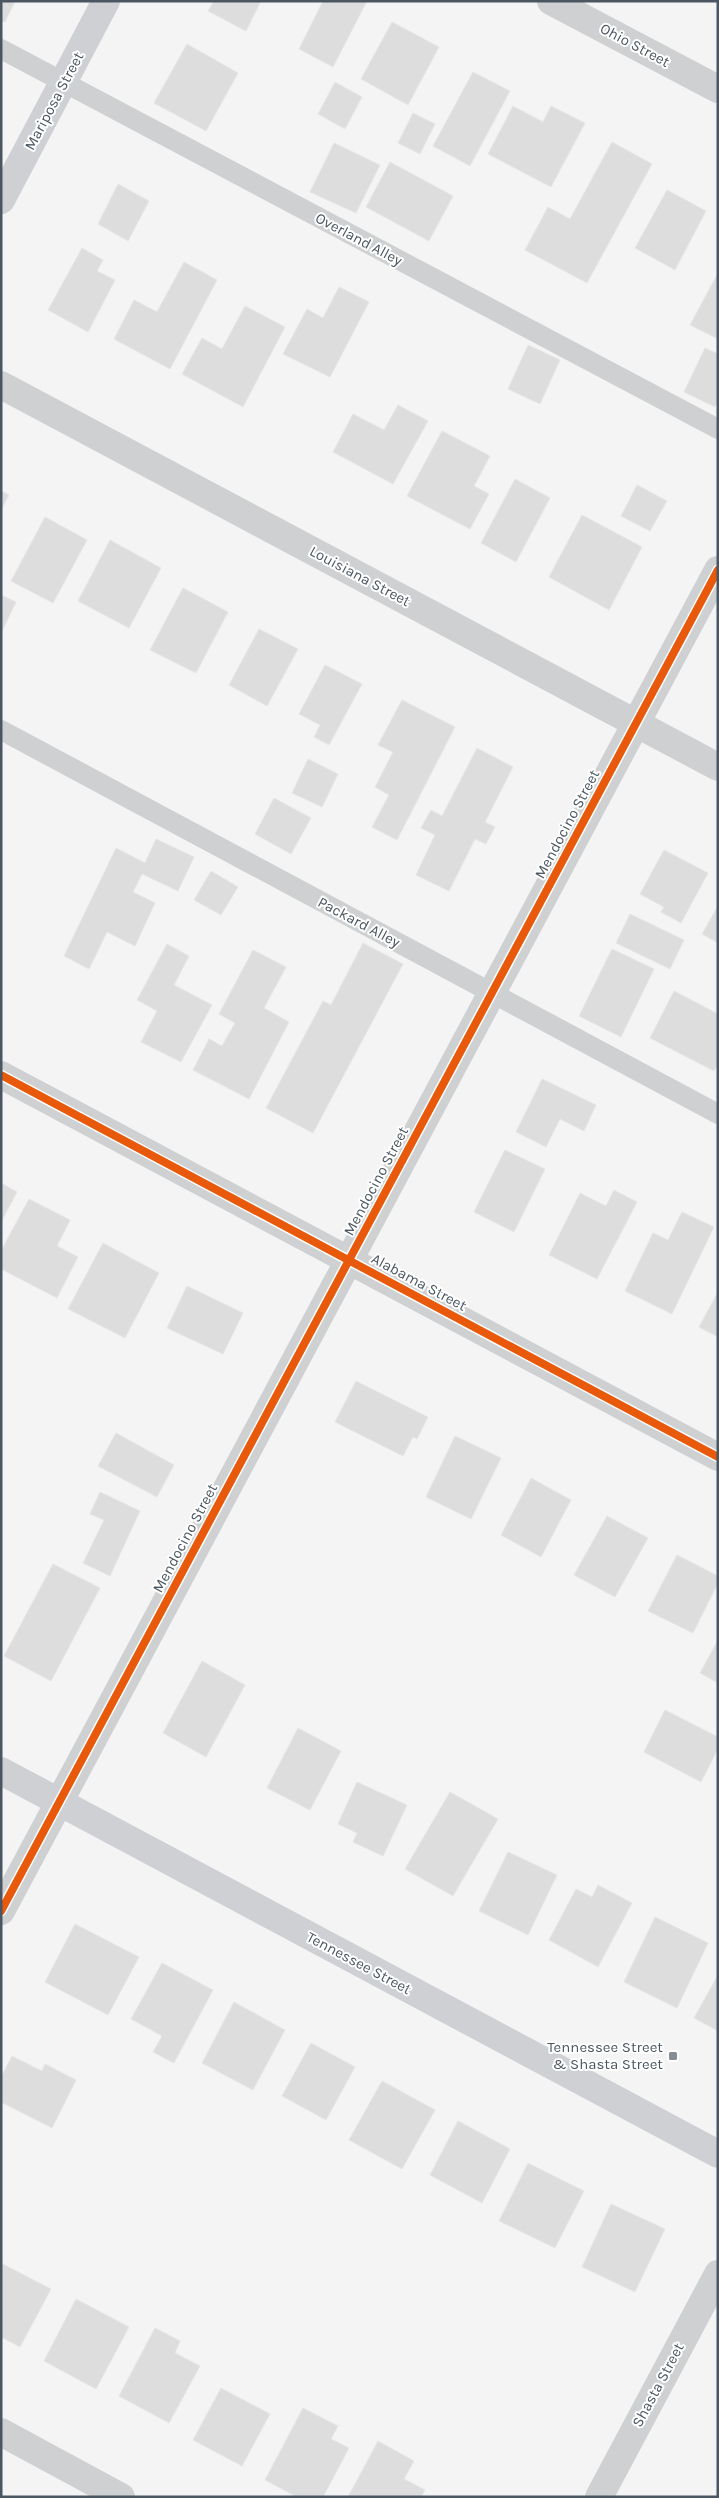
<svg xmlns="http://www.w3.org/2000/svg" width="719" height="2498" font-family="Karla,sans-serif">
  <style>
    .building { fill: #ddddde; stroke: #e5e6e7 }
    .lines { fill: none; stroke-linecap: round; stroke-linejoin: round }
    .lane { stroke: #ced0d2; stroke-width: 20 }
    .street { stroke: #ced0d2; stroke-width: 28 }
    .secondary { stroke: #ced0d4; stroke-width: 28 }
    .cycleway-casing { stroke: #fff; stroke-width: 11 }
    .cycleway { stroke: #e8590c; stroke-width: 8 }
    .poi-dot { fill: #868d94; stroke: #fff; stroke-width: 2 }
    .labels { text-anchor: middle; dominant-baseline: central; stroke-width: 4; stroke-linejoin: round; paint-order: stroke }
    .street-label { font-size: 15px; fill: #4a5661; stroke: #fff }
    .poi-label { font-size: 15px; fill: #4a5661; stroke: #fff; text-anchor: end }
  </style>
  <rect width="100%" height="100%" fill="#f4f4f4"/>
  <!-- building -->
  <path class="building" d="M1 1H15L5 22 1 21Z
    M214 1H261L246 31 208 11Z
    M323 1H367L333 67 299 49Z
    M392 22 439 47 408 105 361 79Z
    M187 44 238 73 206 131 154 103Z
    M473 72 510 91 470 166 433 146Z
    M335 82 362 97 345 129 318 114Z
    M513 106 543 122 551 106 585 123 551 187 488 154Z
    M413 113 435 124 420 154 398 143Z
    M612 142 652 164 587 283 525 250 548 207 570 219Z
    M334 143 380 165 356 213 310 192Z
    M390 162 453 196 429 241 366 207Z
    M118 184 149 201 128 241 98 224Z
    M667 190 706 211 675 270 635 248Z
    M82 248 103 260 97 271 115 280 88 332 48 310Z
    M184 262 217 280 170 369 114 339 134 300 157 312Z
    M718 273V339L690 325Z
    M339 287 369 302 330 377 283 354 307 309 323 318Z
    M245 306 285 327 243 407 182 374 202 338 222 349Z
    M528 345 560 360 540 404 508 389Z
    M705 348 718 354V401L715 407 684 392Z
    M398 405 428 421 393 484 333 452 353 414 384 430Z
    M442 431 490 456 474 486 489 494 470 529 407 496Z
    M515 479 550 498 516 562 481 543Z
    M637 485 667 501 650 531 621 516Z
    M1 491 9 495 1 510Z
    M582 515 642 547 609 610 549 577Z
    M45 517 87 540 53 603 11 581Z
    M110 540 161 568 129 628 78 601Z
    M183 588 228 612 196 673 150 650Z
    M1 595 16 602 2 631H1Z
    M259 629 298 649 267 706 229 685Z
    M325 665 362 684 329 745 314 737 320 725 299 714Z
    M402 700 455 727 397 840 372 827 389 795 375 787 393 752 378 745Z
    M477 748 513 767 485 822 495 827 486 844 475 839 449 891 416 875 435 835 421 828 431 810 442 816Z
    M308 759 338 774 322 807 292 793Z
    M274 798 311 818 291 854 255 834Z
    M156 839 194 857 178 891 142 874 133 892 155 903 135 946 107 932 89 969 64 956 116 848 145 863Z
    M664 850 708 873 681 923 661 912 664 907 640 894Z
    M211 871 238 887 221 915 194 900Z
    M718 906V943L702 934Z
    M630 914 684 940 670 969 616 943Z
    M363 943 403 964 313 1133 266 1108 323 1001 331 1005Z
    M167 944 189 956 174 985 212 1005 181 1062 141 1042 157 1011 137 1000Z
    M612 949 654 969 621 1037 579 1016Z
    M253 950 286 967 264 1008 289 1022 249 1099 193 1070 209 1039 222 1046 235 1023 219 1014Z
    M674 991 718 1014V1064L714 1071 650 1038Z
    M542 1079 596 1105 584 1131 560 1119 546 1147 516 1132Z
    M505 1150 545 1169 514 1232 474 1212Z
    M1 1183 17 1192 1 1222Z
    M614 1190 637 1202 597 1279 549 1255 580 1193 606 1206Z
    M29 1199 70 1220 57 1246 78 1257 57 1298 1 1269V1251Z
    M682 1212 714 1227 672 1314 625 1291 653 1233 668 1240Z
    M103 1243 159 1273 125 1338 68 1309Z
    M187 1286 243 1313 223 1354 167 1328Z
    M718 1292V1337L699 1327Z
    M356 1381 428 1417 417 1439 413 1437 403 1456 335 1422Z
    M116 1433 174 1465 157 1497 98 1466Z
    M455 1436 501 1458 471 1519 426 1497Z
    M531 1478 571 1500 541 1557 501 1535Z
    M100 1492 140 1511 110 1576 83 1563 104 1520 90 1514Z
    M607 1516 648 1538 615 1597 574 1575Z
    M677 1555 718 1576V1583L693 1633 648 1611Z
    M53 1564 100 1588 51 1681 4 1656Z
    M718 1640V1683L700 1673Z
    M202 1661 245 1685 206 1757 163 1733Z
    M665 1710 718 1737V1749L701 1782 644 1752Z
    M298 1728 341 1751 310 1810 267 1788Z
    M357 1782 407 1805 383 1856 353 1842 357 1833 338 1824Z
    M450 1792 498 1819 453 1896 405 1869Z
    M508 1852 557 1875 528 1935 479 1911Z
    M598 1885 632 1903 598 1967 549 1940 576 1889 592 1897Z
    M655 1917 708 1943 677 2008 624 1982Z
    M75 1924 139 1957 108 2015 45 1982Z
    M162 1963 213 1990 174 2063 153 2052 162 2036 131 2019Z
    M718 1975V2031L694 2018Z
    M234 2002 285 2030 253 2090 202 2063Z
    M311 2043 355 2067 326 2120 282 2096Z
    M12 2056 42 2071 45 2064 76 2080 52 2128 1 2102V2077Z
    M382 2081 435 2110 402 2169 349 2140Z
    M458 2121 510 2149 482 2203 430 2175Z
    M528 2163 584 2191 555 2248 499 2221Z
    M611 2204 665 2229 635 2292 582 2267Z
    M1 2263 51 2289 20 2347 1 2337Z
    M76 2299 129 2327 96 2389 44 2361Z
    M155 2328 180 2341 175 2353 200 2366 169 2423 119 2396Z
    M221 2388 270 2414 242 2466 193 2440Z
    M303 2408 338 2426 331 2439 349 2448 323 2497H297L265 2480Z
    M378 2441 414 2461 404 2479 425 2490 421 2497H348Z"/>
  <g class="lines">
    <!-- lane -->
    <path class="lane" d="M1 49 718 429
      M1 730 718 1114"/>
    <!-- street -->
    <path class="street" d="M551 1 718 89
      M1 385 718 767
      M1 1075 718 1457
      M1 1911 718 570
      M1 2432 121 2497
      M599 2497 718 2274"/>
    <!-- secondary -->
    <path class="secondary" d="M1 200 106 1
      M1 1771 718 2154"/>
    <defs>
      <path id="cycleway" d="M1 1075 718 1457
        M1 1911 718 570"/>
    </defs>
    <!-- cycleway casing -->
    <use href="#cycleway" class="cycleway-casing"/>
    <!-- cycleway -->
    <use href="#cycleway" class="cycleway"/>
  </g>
  <!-- markers -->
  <rect class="poi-dot" x="668" y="2051" width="10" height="10" rx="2.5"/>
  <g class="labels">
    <!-- street labels -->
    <g class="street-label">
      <text transform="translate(635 45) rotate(28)">Ohio Street</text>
      <text transform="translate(54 101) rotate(-62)">Mariposa Street</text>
      <text transform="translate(359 239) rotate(28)">Overland Alley</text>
      <text transform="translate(360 576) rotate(28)">Louisiana Street</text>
      <text transform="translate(567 824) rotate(-62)">Mendocino Street</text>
      <text transform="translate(359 922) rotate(28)">Packard Alley</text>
      <text transform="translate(376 1181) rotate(-62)">Mendocino Street</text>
      <text transform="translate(419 1282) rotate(28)">Alabama Street</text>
      <text transform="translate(185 1538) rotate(-62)">Mendocino Street</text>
      <text transform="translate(359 1963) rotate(28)">Tennessee Street</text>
      <text transform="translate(658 2385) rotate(-62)">Shasta Street</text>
    </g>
    <!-- poi labels -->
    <g class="poi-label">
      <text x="663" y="2047">Tennessee Street<tspan x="663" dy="17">&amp; Shasta Street</tspan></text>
    </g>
  </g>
  <!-- border -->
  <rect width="719" height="2498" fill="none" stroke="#4a5661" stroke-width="5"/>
</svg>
